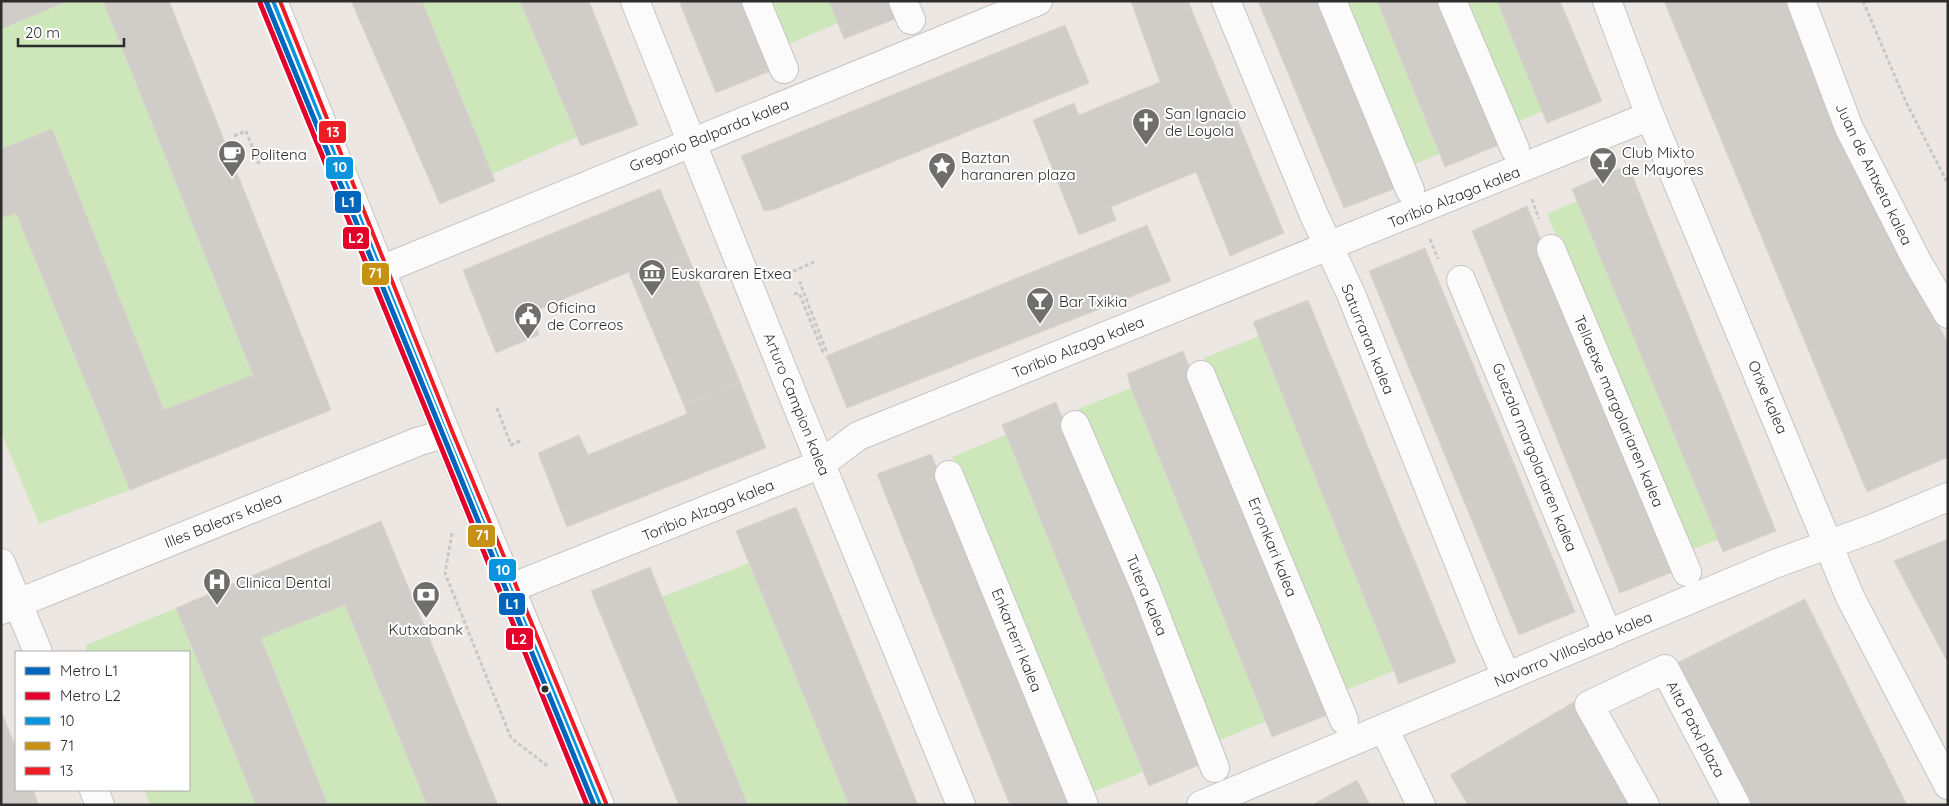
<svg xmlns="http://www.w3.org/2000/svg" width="1949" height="806" font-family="Quicksand,sans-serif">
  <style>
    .green { fill: #cee7ba }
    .building { fill: #d0cdc9; stroke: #d7d3ce }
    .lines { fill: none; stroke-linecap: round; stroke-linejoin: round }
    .street-casing { stroke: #c5c4c3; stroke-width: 30 }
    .secondary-casing { stroke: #c5c4c3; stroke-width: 30 }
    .path { stroke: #c8c8c8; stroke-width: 3; stroke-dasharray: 4 2.5; stroke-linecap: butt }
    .street { stroke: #fcfbfb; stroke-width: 28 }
    .secondary { stroke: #fcfbfb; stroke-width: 28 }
    .bus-1-casing { stroke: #fff; stroke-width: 8 }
    .bus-2-casing { stroke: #fff; stroke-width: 8 }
    .bus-3-casing { stroke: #fff; stroke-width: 8 }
    .bus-1 { stroke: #0994dd; stroke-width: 4 }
    .bus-2 { stroke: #c79113; stroke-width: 4 }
    .bus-3 { stroke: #ee1c25; stroke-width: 4 }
    .metro-1-casing { stroke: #fff; stroke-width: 9 }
    .metro-2-casing { stroke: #fff; stroke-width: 9 }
    .metro-1 { stroke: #0065bd; stroke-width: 5 }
    .metro-2 { stroke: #e4002b; stroke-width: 5 }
    .bus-dot { fill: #2d2d2d; stroke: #fff; stroke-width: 2 }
    .labels { text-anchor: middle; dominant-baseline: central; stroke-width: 4; stroke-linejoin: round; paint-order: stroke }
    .poi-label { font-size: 15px; fill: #2d2d2d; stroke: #fff; text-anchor: start }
    .street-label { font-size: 15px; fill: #2d2d2d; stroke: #fff }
    .line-badge { stroke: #fff; stroke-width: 2 }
    .badge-label { font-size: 14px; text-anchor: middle; font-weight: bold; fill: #fff }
  </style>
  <rect width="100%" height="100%" fill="#ece7e2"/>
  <!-- green -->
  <path class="green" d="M68 1H103L253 375 164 410 52 129 1 149V29Z
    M422 1H520L577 137 492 174Z
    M766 1H829L838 23 784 46Z
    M1343 1H1377L1439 154 1410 166Z
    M1461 1H1497L1543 111 1512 124Z
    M1577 201 1718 540 1687 551 1547 214Z
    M16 213 130 490 39 524 1 432V218Z
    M1259 336 1394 671 1339 693 1204 358Z
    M1131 388 1266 721 1213 743 1078 409Z
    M1006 435 1143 772 1088 794 952 457Z
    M749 563 849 805H748L662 597Z
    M345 605 427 805H328L261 638Z
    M176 608 256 805H150L144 790H189V652H86V645Z"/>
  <!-- building -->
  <path class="building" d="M1 1H68L1 29Z
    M103 1H169L331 410 130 490 16 213 1 218V149L52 129 164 410 253 375Z
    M351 1H422L495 181 440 204Z
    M520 1H589L638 125 581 146Z
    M679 1H747L775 69 716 93Z
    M829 1H894L900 17 844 39Z
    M1131 1H1188L1284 233 1230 256 1196 172 1111 207 1116 220 1079 235 1033 120 1074 103 1079 115 1160 82Z
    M1258 1H1321L1399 187 1344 208Z
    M1377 1H1442L1501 144 1445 167Z
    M1497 1H1560L1602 101 1547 123Z
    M1664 1H1788L1891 238 1948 343V457L1867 492Z
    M1065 25 1089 83 773 210 764 211 741 156Z
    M1628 165 1776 531 1723 552 1572 189Z
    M660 189 688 256 631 279 629 272 530 313 539 335 496 353 463 270Z
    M1527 206 1675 571 1620 593 1472 231Z
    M1147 225 1171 281 847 408 826 356Z
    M1425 248 1575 612 1519 635 1369 271Z
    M688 256 740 382 684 405 631 279Z
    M1308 300 1456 662 1399 684 1253 322Z
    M1183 351 1332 713 1272 737 1131 388 1127 374Z
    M740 382 766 448 567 527 538 453 579 435 588 455 687 414 684 405Z
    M1056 402 1204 763 1149 786 1002 425Z
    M931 454 1074 805H1010L877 474Z
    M796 507 918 805H849L749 563 736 531Z
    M381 521 498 805H427L345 605 261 638 328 805H256L176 608Z
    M1948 539V663L1894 561Z
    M650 567 662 597 748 805H679L591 591Z
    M1805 599 1907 805H1736L1665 669Z
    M1584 696 1645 805H1468L1450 775Z
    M1 711 16 748V790H33L39 805H1Z
    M1357 780 1370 805H1312Z"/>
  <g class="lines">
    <defs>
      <path id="street" d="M635 1 802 418 961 805
        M756 1 784 69
        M903 1 911 20
        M1226 1 1314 215 1351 294 1489 638 1507 677
        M1332 1 1410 190
        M1452 1 1515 149
        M1607 1 1650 116 1850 597 1948 785
        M1801 1 1849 128 1918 263 1948 314
        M1551 249 1687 572
        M381 270 1038 1
        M1461 280 1608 635
        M1201 375 1344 720
        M1075 425 1146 590 1215 768
        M949 475 1084 805
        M1 563 38 652
        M511 588 821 464 858 436 1650 116
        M1 610 417 442 446 433
        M1384 728 1421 805
        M94 790 100 805
        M1201 805 1777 563 1874 528 1948 497
        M1645 805 1589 705 1665 669 1736 805"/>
      <path id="secondary" d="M273 1 446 433 600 805"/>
    </defs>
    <!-- street casing -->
    <use href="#street" class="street-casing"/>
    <!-- secondary casing -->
    <use href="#secondary" class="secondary-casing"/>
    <!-- path -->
    <path class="path" d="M1863 1 1905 100 1948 184
      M234 136 246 131 259 164
      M1532 199 1539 219
      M1430 239 1438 259
      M787 274 814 262
      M794 294 799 293 823 352 826 350 800 283H802
      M497 408 511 445 523 440
      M452 533 445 573 511 738 549 767"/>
    <!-- street -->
    <use href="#street" class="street"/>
    <!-- secondary -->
    <use href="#secondary" class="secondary"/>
    <defs>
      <path id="bus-1" d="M273 1 446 433 600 805"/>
      <path id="bus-2" d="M267 3 440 435 593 805"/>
      <path id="bus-3" d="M280 1 452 431 606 803"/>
    </defs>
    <!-- bus-1 casing -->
    <use href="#bus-1" class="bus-1-casing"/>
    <!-- bus-2 casing -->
    <use href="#bus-2" class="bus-2-casing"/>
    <!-- bus-3 casing -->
    <use href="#bus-3" class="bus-3-casing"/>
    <!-- bus-1 -->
    <use href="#bus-1" class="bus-1"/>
    <!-- bus-2 -->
    <use href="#bus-2" class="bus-2"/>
    <!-- bus-3 -->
    <use href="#bus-3" class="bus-3"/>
    <defs>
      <path id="metro-1" d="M266 1 594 805"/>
      <path id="metro-2" d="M260 3 587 805"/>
    </defs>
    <!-- metro-1 casing -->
    <use href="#metro-1" class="metro-1-casing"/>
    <!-- metro-2 casing -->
    <use href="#metro-2" class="metro-2-casing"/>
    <!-- metro-1 -->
    <use href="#metro-1" class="metro-1"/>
    <!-- metro-2 -->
    <use href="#metro-2" class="metro-2"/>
  </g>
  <!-- icons -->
  <defs>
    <symbol id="church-pin" viewBox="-11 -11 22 30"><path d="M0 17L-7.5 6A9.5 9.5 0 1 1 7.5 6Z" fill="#706e6c" stroke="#fff"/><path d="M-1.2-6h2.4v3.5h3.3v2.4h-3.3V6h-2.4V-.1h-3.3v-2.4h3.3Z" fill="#fff"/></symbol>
    <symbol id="cafe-pin" viewBox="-11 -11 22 30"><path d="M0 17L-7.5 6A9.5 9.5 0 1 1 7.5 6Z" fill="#706e6c" stroke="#fff"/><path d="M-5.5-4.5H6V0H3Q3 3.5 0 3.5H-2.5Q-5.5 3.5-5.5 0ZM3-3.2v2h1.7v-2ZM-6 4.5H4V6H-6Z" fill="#fff"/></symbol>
    <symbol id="bar-pin" viewBox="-11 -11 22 30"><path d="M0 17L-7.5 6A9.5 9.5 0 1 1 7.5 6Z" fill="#706e6c" stroke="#fff"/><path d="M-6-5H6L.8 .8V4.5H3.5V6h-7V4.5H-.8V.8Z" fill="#fff"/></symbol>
    <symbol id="sight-pin" viewBox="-11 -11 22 30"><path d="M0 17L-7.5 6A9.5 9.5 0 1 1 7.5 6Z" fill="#706e6c" stroke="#fff"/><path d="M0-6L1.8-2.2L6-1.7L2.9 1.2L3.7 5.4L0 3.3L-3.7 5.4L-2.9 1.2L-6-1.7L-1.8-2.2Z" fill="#fff"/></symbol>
    <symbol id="museum-pin" viewBox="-11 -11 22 30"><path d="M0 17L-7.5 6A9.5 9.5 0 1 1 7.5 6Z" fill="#706e6c" stroke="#fff"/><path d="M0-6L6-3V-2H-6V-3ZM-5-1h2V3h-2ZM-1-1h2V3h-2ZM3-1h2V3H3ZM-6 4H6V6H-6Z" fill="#fff"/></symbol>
    <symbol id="civic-pin" viewBox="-11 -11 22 30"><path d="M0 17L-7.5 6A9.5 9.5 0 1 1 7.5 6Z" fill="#706e6c" stroke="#fff"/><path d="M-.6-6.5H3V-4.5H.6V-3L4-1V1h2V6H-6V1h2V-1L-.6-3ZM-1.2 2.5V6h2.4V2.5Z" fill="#fff"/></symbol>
    <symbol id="hospital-pin" viewBox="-11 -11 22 30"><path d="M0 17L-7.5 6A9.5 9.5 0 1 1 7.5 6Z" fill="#706e6c" stroke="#fff"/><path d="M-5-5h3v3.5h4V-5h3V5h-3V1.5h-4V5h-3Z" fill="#fff"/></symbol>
    <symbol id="bank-pin" viewBox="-11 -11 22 30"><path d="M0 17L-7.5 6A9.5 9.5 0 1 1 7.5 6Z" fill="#706e6c" stroke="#fff"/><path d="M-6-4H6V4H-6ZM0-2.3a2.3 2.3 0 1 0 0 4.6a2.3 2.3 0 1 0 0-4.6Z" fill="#fff"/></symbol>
  </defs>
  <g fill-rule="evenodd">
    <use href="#church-pin" x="1130" y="106" width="32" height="43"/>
    <use href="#cafe-pin" x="216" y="138" width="32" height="43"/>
    <use href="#bar-pin" x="1587" y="145" width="32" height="43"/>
    <use href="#sight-pin" x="926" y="150" width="32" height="43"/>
    <use href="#museum-pin" x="636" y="257" width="32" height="43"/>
    <use href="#bar-pin" x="1024" y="285" width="32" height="43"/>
    <use href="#civic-pin" x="512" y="300" width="32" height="43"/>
    <use href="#hospital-pin" x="201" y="566" width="32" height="43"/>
    <use href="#bank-pin" x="410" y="579" width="32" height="43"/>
  </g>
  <!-- markers -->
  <circle class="bus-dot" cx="545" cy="689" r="4.5"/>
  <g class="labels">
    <!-- poi labels -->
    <g class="poi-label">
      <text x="1165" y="113">San Ignacio<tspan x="1165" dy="17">de Loyola</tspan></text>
      <text x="1622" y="152">Club Mixto<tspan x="1622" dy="17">de Mayores</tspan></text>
      <text x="251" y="154">Politena</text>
      <text x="961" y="157">Baztan<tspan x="961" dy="17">haranaren plaza</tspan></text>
      <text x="671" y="273">Euskararen Etxea</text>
      <text x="1059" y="301">Bar Txikia</text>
      <text x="547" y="307">Oficina<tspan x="547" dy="17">de Correos</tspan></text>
      <text x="236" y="582">Clinica Dental</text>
      <text x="426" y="629" text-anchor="middle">Kutxabank</text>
    </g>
    <!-- street labels -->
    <g class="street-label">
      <text transform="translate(709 135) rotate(-22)">Gregorio Balparda kalea</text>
      <text transform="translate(1874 174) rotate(64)">Juan de Antxeta kalea</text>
      <text transform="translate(1454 197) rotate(-22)">Toribio Alzaga kalea</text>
      <text transform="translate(1368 339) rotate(68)">Saturraran kalea</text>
      <text transform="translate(1078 347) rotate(-22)">Toribio Alzaga kalea</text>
      <text transform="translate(1768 397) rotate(67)">Orixe kalea</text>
      <text transform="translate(797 404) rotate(68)">Arturo Campion kalea</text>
      <text transform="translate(1619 411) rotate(67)">Tellaetxe margolariaren kalea</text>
      <text transform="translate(1535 457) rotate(68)">Guezala margolariaren kalea</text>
      <text transform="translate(708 510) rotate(-22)">Toribio Alzaga kalea</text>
      <text transform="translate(223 520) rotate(-22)">Illes Balears kalea</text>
      <text transform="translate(1273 547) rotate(68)">Erronkari kalea</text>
      <text transform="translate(1147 595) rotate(68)">Tutera kalea</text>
      <text transform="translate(1017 640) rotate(68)">Enkarterri kalea</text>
      <text transform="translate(1573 649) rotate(-23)">Navarro Villoslada kalea</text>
      <text transform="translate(1696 729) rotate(62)">Aita Patxi plaza</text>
    </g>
  </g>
  <g class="line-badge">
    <rect x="318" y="120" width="29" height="24" rx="5" fill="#ee1c25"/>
    <rect x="325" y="156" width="29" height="24" rx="5" fill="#0994dd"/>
    <rect x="334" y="190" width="28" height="24" rx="5" fill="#0065bd"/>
    <rect x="342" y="226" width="28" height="24" rx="5" fill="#e4002b"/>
    <rect x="361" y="262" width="29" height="24" rx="5" fill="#c79113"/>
    <rect x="467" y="524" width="29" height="24" rx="5" fill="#c79113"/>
    <rect x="488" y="558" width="29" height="24" rx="5" fill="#0994dd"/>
    <rect x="498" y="592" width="28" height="24" rx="5" fill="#0065bd"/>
    <rect x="505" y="627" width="29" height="24" rx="5" fill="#e4002b"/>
  </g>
  <g class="badge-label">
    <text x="333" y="137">13</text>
    <text x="340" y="172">10</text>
    <text x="348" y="207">L1</text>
    <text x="356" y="243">L2</text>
    <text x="375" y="278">71</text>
    <text x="482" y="540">71</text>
    <text x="503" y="575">10</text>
    <text x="512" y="609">L1</text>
    <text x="519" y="644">L2</text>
  </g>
  <!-- border -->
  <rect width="1949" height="806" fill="none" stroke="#2d2d2d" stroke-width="5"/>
  <!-- legend -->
  <rect x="15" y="651" width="175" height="140" fill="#ffffff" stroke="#ababab"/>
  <rect x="25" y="667" width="25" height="8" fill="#0065bd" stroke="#ababab"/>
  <text x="60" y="676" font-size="15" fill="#2d2d2d">Metro L1</text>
  <rect x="25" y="692" width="25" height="8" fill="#e4002b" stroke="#ababab"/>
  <text x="60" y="701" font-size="15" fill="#2d2d2d">Metro L2</text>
  <rect x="25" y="717" width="25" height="8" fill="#0994dd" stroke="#ababab"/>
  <text x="60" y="726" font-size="15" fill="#2d2d2d">10</text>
  <rect x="25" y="742" width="25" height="8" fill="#c79113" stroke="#ababab"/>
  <text x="60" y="751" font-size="15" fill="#2d2d2d">71</text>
  <rect x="25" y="767" width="25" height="8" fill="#ee1c25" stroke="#ababab"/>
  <text x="60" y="776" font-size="15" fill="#2d2d2d">13</text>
  <!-- scale -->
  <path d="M18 38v8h106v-8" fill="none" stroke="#2d2d2d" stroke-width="2.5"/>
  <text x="25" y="38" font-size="15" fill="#2d2d2d" stroke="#ffffff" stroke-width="4" paint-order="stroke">20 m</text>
</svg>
